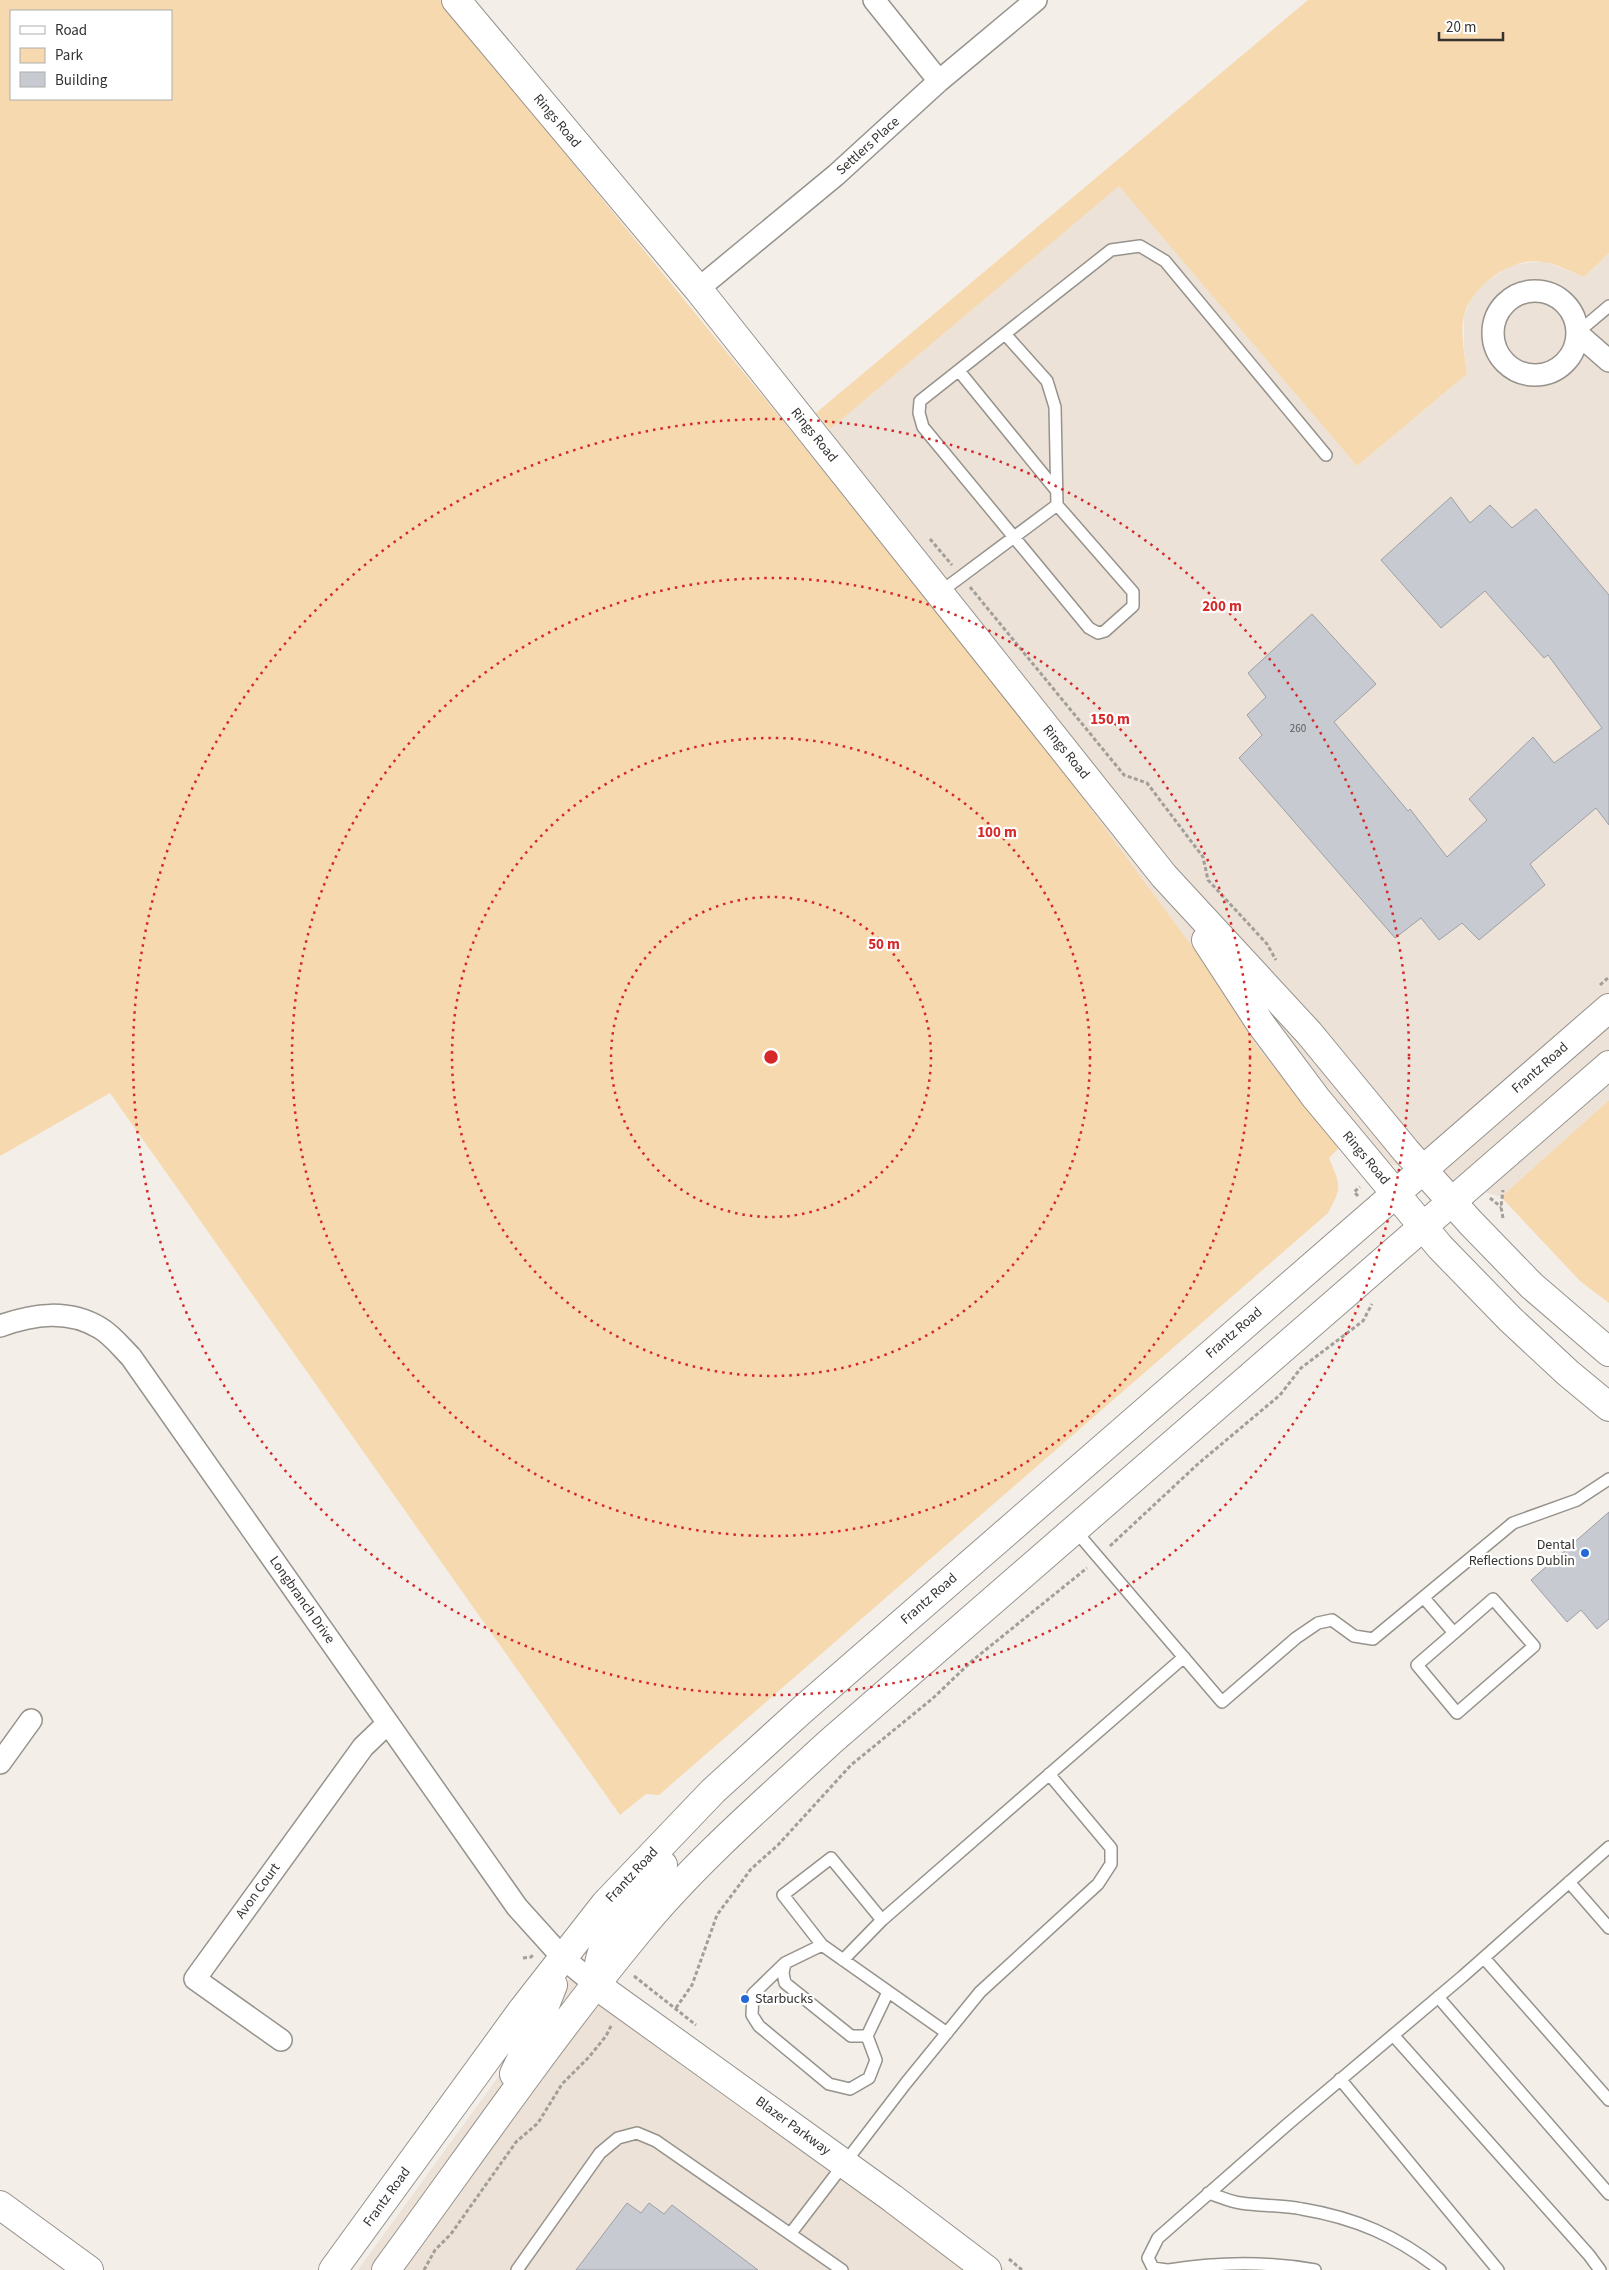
<svg xmlns="http://www.w3.org/2000/svg" width="1609" height="2270" font-family="'Source Sans 3',sans-serif">
  <style>
    .built { fill: #ece2d7 }
    .green { fill: #f7d9af; fill-rule: evenodd }
    .building { fill: #c7cbd1; stroke: #9c9fa5 }
    .lines { fill: none; stroke-linecap: round; stroke-linejoin: round }
    .lane-casing { stroke: #96928c; stroke-width: 14 }
    .street-casing { stroke: #96928c; stroke-width: 24 }
    .secondary-casing { stroke: #96928c; stroke-width: 30 }
    .primary-casing { stroke: #96928c; stroke-width: 30 }
    .path { stroke: #a29e99; stroke-width: 3; stroke-dasharray: 4 2.5; stroke-linecap: butt }
    .lane { stroke: #fff; stroke-width: 11 }
    .street { stroke: #fff; stroke-width: 21 }
    .secondary { stroke: #fff; stroke-width: 28 }
    .primary { stroke: #fff; stroke-width: 28 }
    .ring { fill: none; stroke: #d62828; stroke-width: 2.5; stroke-dasharray: 2.5 5 }
    .poi-dot { fill: #2469d5; stroke: #fff; stroke-width: 2 }
    .labels { text-anchor: middle; dominant-baseline: central; stroke-width: 4.5; stroke-linejoin: round; paint-order: stroke }
    .number-label { font-size: 11px; fill: #5a5958 }
    .street-label { font-size: 14px; fill: #353330; stroke: #fff }
    .poi-label { font-size: 14px; fill: #353330; stroke: #fff; text-anchor: end }
    .centre { fill: #d62828; stroke: #fff; stroke-width: 2.5 }
    .ring-label { font-size: 15px; text-anchor: middle; font-weight: bold; fill: #d62828; stroke: #fff; stroke-width: 4.5; stroke-linejoin: round; paint-order: stroke }
  </style>
  <rect width="100%" height="100%" fill="#f3eee8"/>
  <!-- built -->
  <path class="built" d="M1119 185 1357 466 1467 374 1464 350V316L1476 289 1511 265 1543 261 1584 277 1609 253V1100L1501 1197 1339 1148 1255 1044 1239 1010 1057 763 806 449Z
    M584 1959 877 2174 1006 2270H358Z"/>
  <!-- green -->
  <path class="green" d="M0 0H440L792 432 1057 763 1239 1010 1255 1044 1339 1148 1329 1158C1340 1185 1343 1186 1328 1213L659 1795 646 1794 620 1815 110 1093 0 1156ZM11 11H171V99H11Z
    M1308 0H1609V253L1584 277C1571 272 1557 264 1544 262 1512 256 1472 285 1464 316 1460 331 1465 357 1467 374L1357 466 1119 186 830 429 816 413Z
    M1609 1100V1303L1580 1281 1501 1197Z"/>
  <!-- building -->
  <path class="building" d="M1451 497 1470 523 1490 505 1512 528 1536 509 1609 595V825L1596 808 1530 864 1545 885 1479 940 1462 923 1439 940 1421 918 1395 938 1239 758 1262 735 1247 715 1266 697 1248 673 1312 614 1376 684 1334 722 1408 811 1410 809 1447 857 1487 820 1469 799 1533 737 1554 763 1602 728 1548 655 1544 658 1485 591 1441 628 1381 560Z
    M1609 1512V1619L1597 1629 1581 1610 1567 1622 1531 1580Z
    M627 2203 641 2213 649 2203 664 2214 672 2205 758 2270H576Z"/>
  <g class="lines">
    <defs>
      <path id="lane" d="M1577 333 1609 306
        M959 371 1056 490
        M1057 505 1133 592V606L1105 631 1098 633 1089 628 923 427 919 413 920 401 1111 250 1140 246 1165 261 1326 455
        M939 593 1057 505 1055 407 1047 381 1005 334
        M1074 1529 1222 1702 1296 1638 1318 1623 1332 1620 1354 1636 1373 1639 1513 1523 1577 1500 1609 1479
        M1424 1598 1454 1633 1417 1665 1457 1713 1534 1646 1493 1599 1454 1633
        M1569 1882 1609 1928
        M882 1920 1184 1657
        M822 1945 785 1963 753 1994 752 2015 759 2026 829 2084 850 2089 869 2078 876 2060 867 2036 888 1992
        M1484 1958 1609 2100
        M843 1960 882 1920 831 1858 783 1895 822 1945 947 2033
        M785 1963 783 1973 785 1983 851 2036H867
        M1438 1997 1609 2194
        M1393 2035 1589 2255 1600 2270
        M1340 2079 1498 2270
        M1208 2193C1219 2196 1230 2202 1241 2203 1261 2206 1282 2205 1302 2209 1356 2218 1397 2236 1440 2270
        M791 2233 906 2083 980 1992 1098 1884 1111 1864V1848L1049 1774
        M517 2270 600 2153 618 2138 637 2133 656 2141 842 2270
        M1167 2270 1153 2268 1148 2258 1158 2238 1289 2123 1462 1977 1609 1847
        M1169 2270C1219 2262 1265 2261 1315 2270"/>
      <path id="street" d="M874 0 939 81
        M698 289 836 175 939 81 1036 0
        M1493 333a42 42 0 1 1 84 0a42 42 0 1 1-84 0Z
        M1577 333 1609 361
        M0 1326C34 1314 68 1309 100 1328 112 1335 122 1348 131 1357L517 1907 563 1958 596 1985
        M0 1763 31 1720
        M281 2040 195 1979 363 1747 388 1723"/>
      <path id="secondary" d="M456 0 698 289 1164 876 1309 1033 1406 1151 1470 1222 1532 1286 1609 1352
        M1206 940 1260 1023 1316 1098 1440 1247 1510 1319 1568 1373 1609 1407
        M596 1985 892 2198 987 2270
        M0 2205 89 2270"/>
      <path id="primary" d="M599 1964C604 1931 643 1891 663 1865
        M514 2074 539 2021 553 1985
        M333 2270 523 2009 605 1904 713 1791 802 1710 1609 1008
        M386 2270C469 2157 548 2041 637 1933 694 1863 764 1803 830 1742L1609 1065"/>
    </defs>
    <!-- lane casing -->
    <use href="#lane" class="lane-casing"/>
    <!-- street casing -->
    <use href="#street" class="street-casing"/>
    <!-- secondary casing -->
    <use href="#secondary" class="secondary-casing"/>
    <!-- primary casing -->
    <use href="#primary" class="primary-casing"/>
    <!-- path -->
    <path class="path" d="M930 539 952 565
      M970 587 1124 775 1147 783 1203 857 1208 880 1267 944 1276 960
      M1600 985 1609 977
      M1358 1196 1354 1192 1360 1187
      M1490 1198 1501 1207
      M1503 1218 1501 1207 1503 1190
      M1110 1546 1199 1463 1280 1395 1301 1368 1363 1321 1372 1304
      M523 1958 531 1957 533 1955
      M634 1976 696 2025
      M676 2008 692 1985 717 1915 751 1869 778 1845 851 1765 932 1699 973 1660 1087 1568
      M1009 2259 1022 2270
      M424 2270 435 2250 451 2234 516 2142 538 2123 562 2084 589 2057 606 2036 612 2024"/>
    <!-- lane -->
    <use href="#lane" class="lane"/>
    <!-- street -->
    <use href="#street" class="street"/>
    <!-- secondary -->
    <use href="#secondary" class="secondary"/>
    <!-- primary -->
    <use href="#primary" class="primary"/>
  </g>
  <!-- distance rings -->
  <g class="ring">
    <circle cx="771" cy="1057" r="160"/>
    <circle cx="771" cy="1057" r="319"/>
    <circle cx="771" cy="1057" r="479"/>
    <circle cx="771" cy="1057" r="638"/>
  </g>
  <!-- markers -->
  <g class="poi-dot">
    <circle cx="1585" cy="1553" r="5"/>
    <circle cx="745" cy="1999" r="5"/>
  </g>
  <g class="labels">
    <!-- number labels -->
    <g class="number-label">
      <text x="1298" y="728">260</text>
    </g>
    <!-- street labels -->
    <g class="street-label">
      <text transform="translate(557 121) rotate(50)">Rings Road</text>
      <text transform="translate(868 146) rotate(-42)">Settlers Place</text>
      <text transform="translate(814 435) rotate(51)">Rings Road</text>
      <text transform="translate(1066 752) rotate(51)">Rings Road</text>
      <text transform="translate(1540 1068) rotate(-41)">Frantz Road</text>
      <text transform="translate(1366 1158) rotate(50)">Rings Road</text>
      <text transform="translate(1234 1333) rotate(-41)">Frantz Road</text>
      <text transform="translate(929 1599) rotate(-41)">Frantz Road</text>
      <text transform="translate(302 1600) rotate(55)">Longbranch Drive</text>
      <text transform="translate(632 1875) rotate(-47)">Frantz Road</text>
      <text transform="translate(258 1891) rotate(-54)">Avon Court</text>
      <text transform="translate(793 2126) rotate(36)">Blazer Parkway</text>
      <text transform="translate(387 2197) rotate(-54)">Frantz Road</text>
    </g>
    <!-- poi labels -->
    <g class="poi-label">
      <text x="1575" y="1545">Dental<tspan x="1575" dy="16">Reflections Dublin</tspan></text>
      <text x="755" y="1999" text-anchor="start">Starbucks</text>
    </g>
  </g>
  <circle cx="771" cy="1057" r="8" class="centre"/>
  <g class="ring-label">
    <text x="1222" y="611">200 m</text>
    <text x="1110" y="724">150 m</text>
    <text x="997" y="837">100 m</text>
    <text x="884" y="949">50 m</text>
  </g>
  <!-- legend -->
  <rect x="10" y="10" width="162" height="90" fill="#ffffff" stroke="#aeadac"/>
  <rect x="20" y="26" width="25" height="8" fill="#ffffff" stroke="#aeadac"/>
  <text x="55" y="35" font-size="15" fill="#353330">Road</text>
  <rect x="20" y="48" width="25" height="15" fill="#f7d9af" stroke="#aeadac"/>
  <text x="55" y="60" font-size="15" fill="#353330">Park</text>
  <rect x="20" y="72" width="25" height="15" fill="#c7cbd1" stroke="#aeadac"/>
  <text x="55" y="85" font-size="15" fill="#353330">Building</text>
  <!-- scale -->
  <path d="M1439 32v8h64v-8" fill="none" stroke="#353330" stroke-width="2.5"/>
  <text x="1446" y="32" font-size="15" fill="#353330" stroke="#ffffff" stroke-width="4" paint-order="stroke">20 m</text>
</svg>
